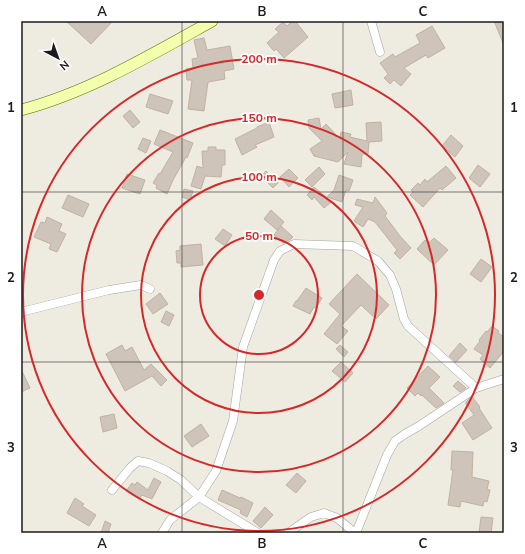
<svg xmlns="http://www.w3.org/2000/svg" width="525" height="554" font-family="'Nunito Sans',sans-serif">
  <style>
    .building { fill: #cec4b9; stroke: #c1b2a1 }
    .lines { fill: none; stroke-linecap: round; stroke-linejoin: round }
    .street-casing { stroke: #a3a3a3; stroke-width: 9 }
    .secondary-casing { stroke: #5e7500; stroke-width: 12 }
    .street { stroke: #fff; stroke-width: 8 }
    .secondary { stroke: #f4ffad; stroke-width: 11 }
    .grid { fill: none; stroke: #1c1c1c; stroke-width: 1; stroke-opacity: 0.55 }
    .ring { fill: none; stroke: #d62828; stroke-width: 2 }
    .centre { fill: #d62828; stroke: #fff; stroke-width: 2 }
    .ring-label { font-size: 12px; text-anchor: middle; font-weight: bold; fill: #d62828; stroke: #fff; stroke-width: 3.5; stroke-linejoin: round; paint-order: stroke }
    .neatline { fill: none; stroke: #1c1c1c; stroke-width: 1.5 }
    .grid-label { font-size: 13px; text-anchor: middle; font-weight: bold; fill: #1c1c1c }
  </style>
  <rect width="100%" height="100%" fill="#eeebe0"/>
  <!-- building -->
  <path class="building" d="M66 21H113L91 44Z
    M292 21H295L308 37 284 58 276 49 274 51 267 43 279 32 275 29 283 22 287 26Z
    M494 21H504V45Z
    M432 26 445 48 428 58 426 55 404 68 411 74 401 86 394 80 390 84 384 78 388 74 380 63 393 54 395 57 420 43 416 35Z
    M204 38 207 50 230 46 234 69 224 71 225 79 208 82 204 111 188 109 192 80H187L186 69 193 68 192 59 198 58 194 40Z
    M351 90 353 105 335 108 332 94Z
    M150 94 173 101 168 114 146 107Z
    M130 110 140 122 133 128 123 116Z
    M319 118 321 129 326 124 340 139 341 132 351 134 350 137 367 141 366 123 381 122 382 141 369 142 368 154H362L361 167 344 164 348 152 338 162 314 156 310 149 322 141 309 128 308 120Z
    M269 122 274 137 255 145 257 147 242 155 235 139 257 128V127Z
    M160 130 193 143 187 158 186 157 173 180 167 194 156 188 157 185 153 183 159 173 160 174 173 152 154 144Z
    M451 135 463 146 455 157 442 146Z
    M143 138 151 141 146 153 138 149Z
    M208 147H216V150H225V165H222L221 177 205 176 201 189 191 186 197 166 203 168 202 151H208Z
    M478 165 490 174 480 187 469 178Z
    M446 166 456 178 442 190 440 188 423 207 410 195 413 192 411 190 418 183 420 185 425 179 427 182Z
    M319 167 325 174 312 187 305 180Z
    M289 169 298 178 289 187 280 177Z
    M266 171 278 183 273 188 261 176Z
    M127 174 145 180 140 194 122 188Z
    M339 175 353 180 349 191 346 190 342 202 327 197 334 190Z
    M314 187 331 202 324 208 314 197 312 200 307 195Z
    M184 189 193 191 190 200 182 197Z
    M68 195 89 204 83 217 62 208Z
    M375 197 387 213 385 216 400 236 411 248 400 259 394 253 397 250 375 222 368 219 363 227 354 221 363 207 355 205 357 199 373 203Z
    M271 210 284 222 277 230 264 219Z
    M47 217 62 224 59 231 66 234 57 252 49 249 51 244 34 237 41 222 45 223Z
    M281 226 293 237 291 239 283 243 274 235Z
    M223 229 232 235 225 246 215 239Z
    M434 238 448 250 434 265 417 249 425 240 429 243Z
    M201 244 203 265 181 267V263H177L176 251 180 250V246Z
    M481 259 492 267 481 282 470 274Z
    M357 274 389 305 376 319 361 305 341 326 348 331 337 344 324 334 340 314 329 304Z
    M306 288 322 298 316 308 314 307 310 314 293 306 296 301H297Z
    M160 293 168 304 153 314 146 304Z
    M166 311 174 315 169 326 161 322Z
    M492 326 499 331 498 333 504 337V351L490 368 480 359 483 355 474 349 480 341 479 340 486 331 487 332Z
    M460 343 467 350 456 362 449 356Z
    M122 345 125 351 132 347 144 370 151 364 167 380 161 386 152 376 125 391 106 354Z
    M340 345 348 352 344 357 336 349Z
    M341 362 353 373 345 382 332 371Z
    M428 366 440 377 429 388 444 403 436 408 422 395 421 396 418 393 415 396 407 388Z
    M21 369 30 388 21 392Z
    M458 381 466 388 460 392 453 386Z
    M470 398H473L480 407 479 408 492 428 473 440 462 423 474 415 466 404V402Z
    M114 414 117 428 103 432 100 417Z
    M201 424 209 436 192 447 184 436Z
    M452 451 473 452 472 477 489 481 487 489 490 490 487 502 484 501 483 506 461 501 460 507 448 505 453 470H451Z
    M297 473 306 481 296 493 286 485Z
    M154 478 161 482 152 499 142 495 139 499 126 491 132 483 135 485 137 482 148 490Z
    M222 490 240 498 241 497 253 503 247 517 240 513 241 510 218 500Z
    M75 498 84 504 82 506 96 515 89 526 67 513Z
    M265 507 273 515 261 528 253 521Z
    M481 517 493 518 491 533H479Z
    M105 521 111 524 108 533H101Z"/>
  <g class="lines">
    <defs>
      <path id="street" d="M371 21 380 52
        M21 312 109 290 141 285 150 289
        M112 490 130 468 138 461 149 463 167 471 181 480 199 497 258 533
        M162 533 170 520 199 497 216 471 233 421 243 347 274 260 280 251 294 244 353 246 378 261 390 275 396 289 404 319 408 326 476 388
        M288 533 311 517 324 513 337 518 355 533
        M356 533 387 455 395 441 405 434 419 426 476 388 504 379"/>
      <path id="secondary" d="M21 110C89 92 151 55 212 21"/>
    </defs>
    <!-- street casing -->
    <use href="#street" class="street-casing"/>
    <!-- secondary casing -->
    <use href="#secondary" class="secondary-casing"/>
    <!-- street -->
    <use href="#street" class="street"/>
    <!-- secondary -->
    <use href="#secondary" class="secondary"/>
  </g>
  <!-- grid -->
  <path class="grid" d="M182 21V533M343 21V533M21 192H504M21 362H504"/>
  <!-- distance rings -->
  <g class="ring">
    <circle cx="259" cy="295" r="59"/>
    <circle cx="259" cy="295" r="118"/>
    <circle cx="259" cy="295" r="177"/>
    <circle cx="259" cy="295" r="236"/>
  </g>
  <circle cx="259" cy="295" r="6" class="centre"/>
  <g class="ring-label">
    <text x="259" y="63">200 m</text>
    <text x="259" y="122">150 m</text>
    <text x="259" y="181">100 m</text>
    <text x="259" y="240">50 m</text>
  </g>
  <!-- border -->
  <rect width="525" height="554" fill="none" stroke="#ffffff" stroke-width="44"/>
  <!-- north arrow -->
  <g transform="translate(58 58) rotate(139)" stroke="#ffffff" stroke-width="3" paint-order="stroke">
  <path d="M0-3L7 15L0 10L-7 15Z" fill="#1c1c1c"/>
  <text y="-6" font-size="11" font-weight="bold" text-anchor="middle" fill="#1c1c1c">N</text>
  </g>
  <rect x="22" y="22" width="481" height="510" class="neatline"/>
  <g class="grid-label">
    <text x="102" y="16">A</text>
    <text x="262" y="16">B</text>
    <text x="423" y="16">C</text>
    <text x="11" y="112">1</text>
    <text x="514" y="112">1</text>
    <text x="11" y="282">2</text>
    <text x="514" y="282">2</text>
    <text x="11" y="452">3</text>
    <text x="514" y="452">3</text>
    <text x="102" y="548">A</text>
    <text x="262" y="548">B</text>
    <text x="423" y="548">C</text>
  </g>
</svg>
